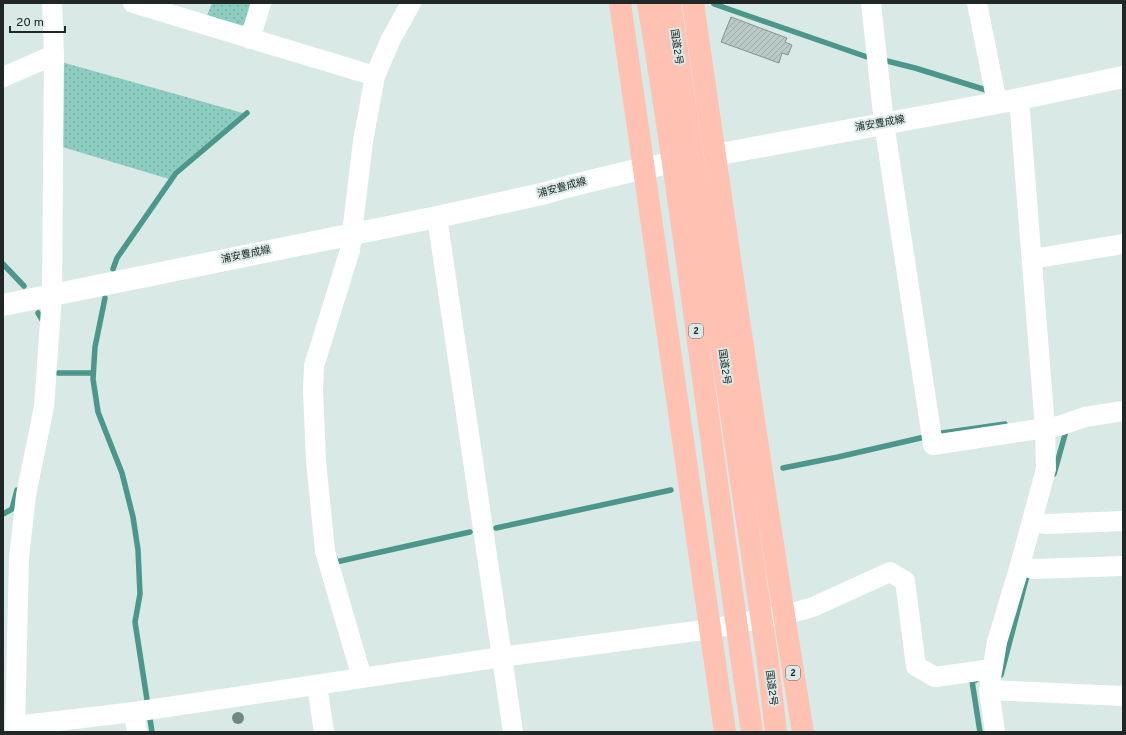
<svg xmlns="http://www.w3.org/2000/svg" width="1126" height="735" font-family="Overpass,'Noto Sans JP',sans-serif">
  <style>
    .grass { fill: url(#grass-dots) }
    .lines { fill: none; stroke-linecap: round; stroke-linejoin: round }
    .stream { stroke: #4b978b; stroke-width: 5.5 }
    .building { fill: url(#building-hatch); stroke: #849491 }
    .minor { stroke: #fff; stroke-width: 20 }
    .secondary { stroke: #fff; stroke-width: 22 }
    .trunk { stroke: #ffc2b2; stroke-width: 22 }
    .tree { fill: #6d8985 }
    .labels { text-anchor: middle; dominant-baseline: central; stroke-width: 4; stroke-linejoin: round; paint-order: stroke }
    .shield { fill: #d8e9e6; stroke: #586160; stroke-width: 1 }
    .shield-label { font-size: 9px; font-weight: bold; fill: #212726 }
    .street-label { font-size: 10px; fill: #212726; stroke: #d8e9e6 }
  </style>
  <defs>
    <pattern id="grass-dots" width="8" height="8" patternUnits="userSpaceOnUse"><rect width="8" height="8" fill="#8cccc1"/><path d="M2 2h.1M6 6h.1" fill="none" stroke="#78afa6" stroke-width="1.8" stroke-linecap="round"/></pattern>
    <pattern id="building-hatch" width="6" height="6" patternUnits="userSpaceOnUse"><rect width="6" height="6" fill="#b9c9c6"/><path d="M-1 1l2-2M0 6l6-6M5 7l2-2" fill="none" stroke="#9fadaa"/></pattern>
  </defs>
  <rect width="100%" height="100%" fill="#d8e9e6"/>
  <!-- grass -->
  <path class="grass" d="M212 3H256L250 21 238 28 206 18Z
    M58 61 243 113 174 171 169 179 59 146Z"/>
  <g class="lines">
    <!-- stream -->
    <path class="stream" d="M714 4 870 58
      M887 61 915 68 986 90
      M3 264 24 286
      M113 269 117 258 176 173 247 113
      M105 298 95 347 93 379 98 412 122 473 133 517 138 550 140 594 135 622 152 732
      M38 313 44 323
      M58 373H93
      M783 468 838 457 942 433 1005 424
      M1054 474 1066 431 1065 428
      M3 514 12 509 17 490
      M496 528 671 490
      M335 558 336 562 470 532
      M1001 675 1028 572
      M976 680 972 681 980 732"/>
  </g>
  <!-- building -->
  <path class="building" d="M731 17 787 38 785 42 792 45 788 55 782 53 779 63 721 42Z"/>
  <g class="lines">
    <!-- minor -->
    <path class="minor" d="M133 3 375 76
      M871 3 884 123 933 445 1059 426 1085 417 1123 411
      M977 3 997 103
      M250 39 261 3
      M3 77 54 55
      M437 217 513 732
      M1032 259 1123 244
      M1032 522 1046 524 1123 521
      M1020 565 1033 569 1123 566
      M362 678 325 551 316 461 313 391 314 366 350 250 363 141 375 76 390 41 411 3
      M317 685 324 732
      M989 690 1123 696
      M134 712 137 732
      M15 726 134 712 502 657 711 629 799 611 813 607 890 572 905 581 916 666 935 677 992 669
      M15 732 19 558 26 495 44 407 52 295 54 55 52 3
      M995 732 989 690 997 642 1020 565 1046 469 1045 428 1019 99"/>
    <!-- secondary -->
    <path class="secondary" d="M3 305 437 217 546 193 566 187 644 168 1019 99 1123 77"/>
    <!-- trunk -->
    <path class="trunk" d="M620 3 725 732
      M648 3C688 245 716 489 752 732
      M670 3 767 656 776 732
      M693 3C728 246 763 490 803 732"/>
  </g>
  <!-- trees -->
  <circle class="tree" cx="238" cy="718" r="6"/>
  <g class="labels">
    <!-- shield labels -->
    <g class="shield">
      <rect x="689" y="324" width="14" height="14" rx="3"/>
      <rect x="786" y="666" width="14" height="14" rx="3"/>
    </g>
    <g class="shield-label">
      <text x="696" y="331">2</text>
      <text x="793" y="673">2</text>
    </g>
    <!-- street labels -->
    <g class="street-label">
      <text transform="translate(676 47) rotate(82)">国道2号</text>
      <text transform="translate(880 124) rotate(-10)">浦安豊成線</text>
      <text transform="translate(562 188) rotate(-15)">浦安豊成線</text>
      <text transform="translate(246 255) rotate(-12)">浦安豊成線</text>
      <text transform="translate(724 367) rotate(82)">国道2号</text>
      <text transform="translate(771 688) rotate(83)">国道2号</text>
    </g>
  </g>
  <!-- border -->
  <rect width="1126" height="735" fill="none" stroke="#212726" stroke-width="8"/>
  <!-- scale -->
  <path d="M10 26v6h55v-6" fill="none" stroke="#212726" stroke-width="2"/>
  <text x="16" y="26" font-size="12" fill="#212726" stroke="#d8e9e6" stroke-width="3" paint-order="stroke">20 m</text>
</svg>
